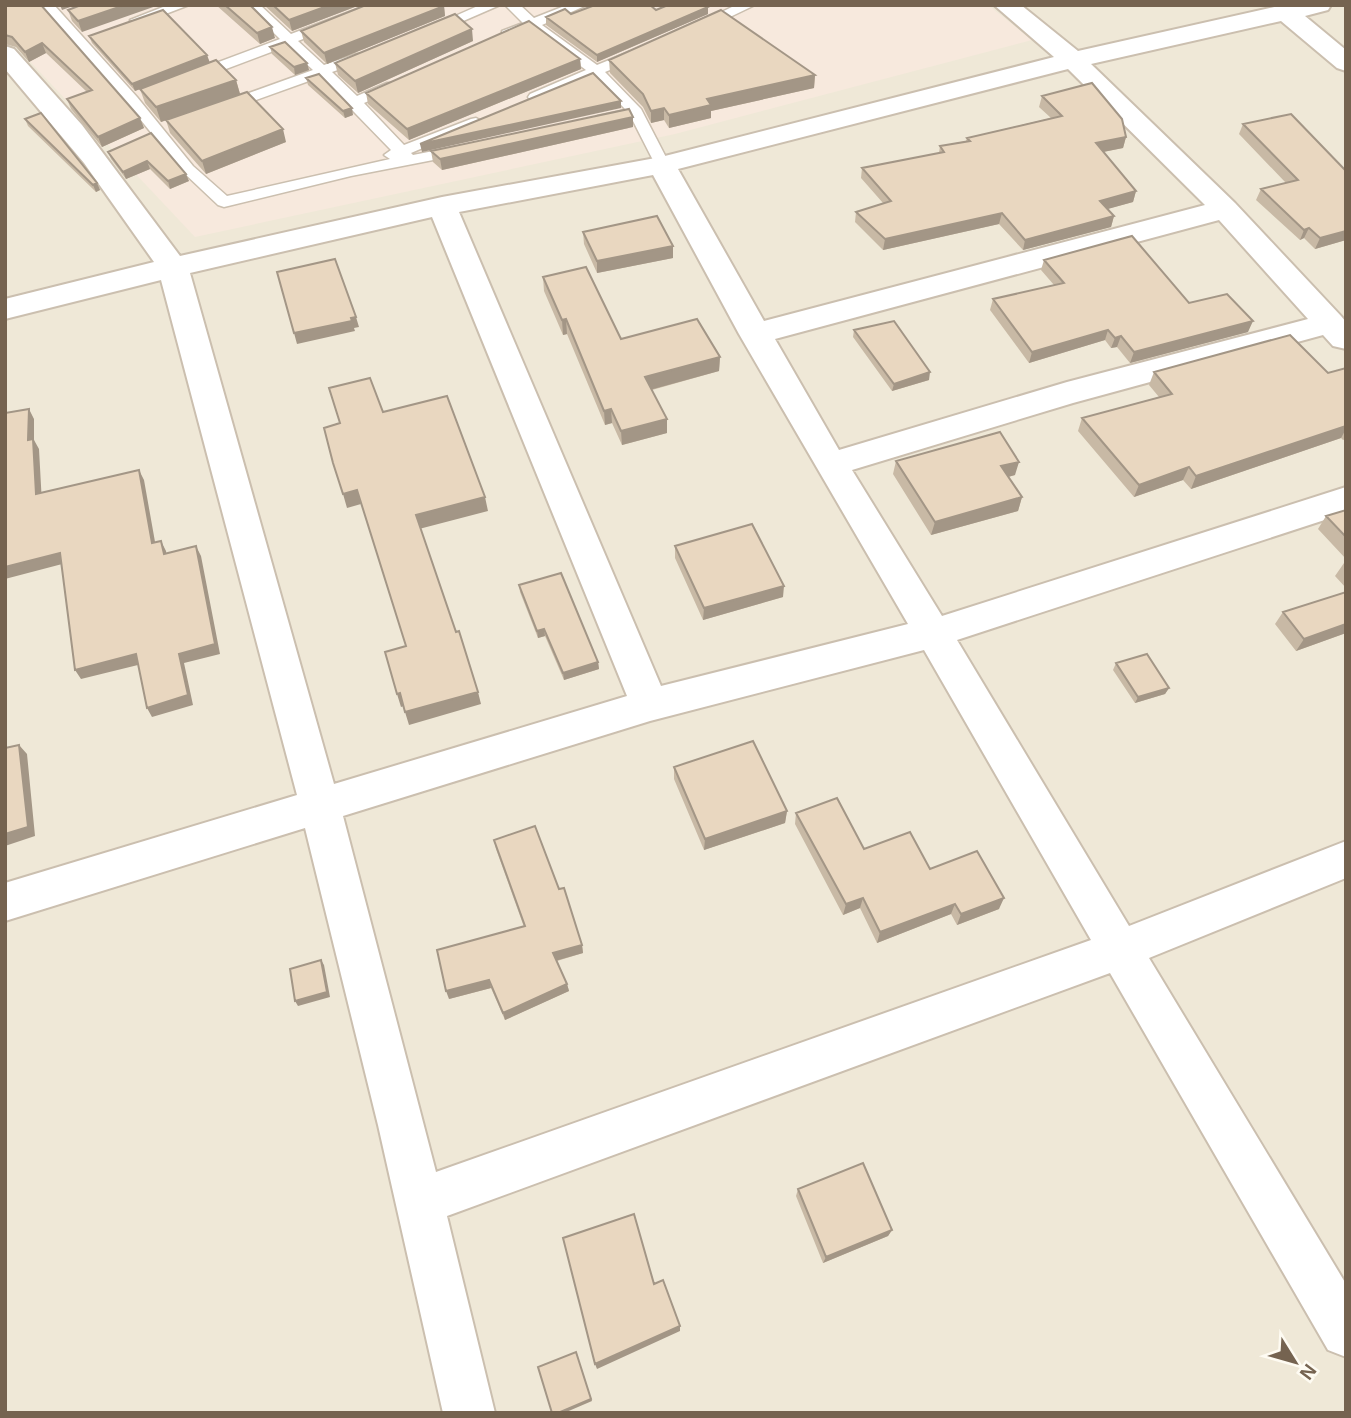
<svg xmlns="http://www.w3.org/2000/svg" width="1351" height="1418" font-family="Arial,sans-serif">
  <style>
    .residential { fill: #efe8d7 }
    .commercial { fill: #f7e9dd }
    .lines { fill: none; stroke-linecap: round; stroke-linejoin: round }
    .service-casing { stroke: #cbbfaf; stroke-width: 3 }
    .minor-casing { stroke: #cbbfaf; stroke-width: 4 }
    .service { fill: #fff; fill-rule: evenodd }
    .minor { fill: #fff; fill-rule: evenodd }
    .wall { fill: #c8b9a5 }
    .shaded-wall { fill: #a39686 }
    .building { fill: #e9d7c0; stroke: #a39686; stroke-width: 2 }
  </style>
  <rect width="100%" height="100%" fill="#fbf7eb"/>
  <!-- residential -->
  <path class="residential" d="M5 5H1346V1413H5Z"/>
  <!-- commercial -->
  <path class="commercial" d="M5 5H988L1032 40 675 134 195 237 5 35Z"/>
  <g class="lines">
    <defs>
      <path id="service" d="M39 5H54L137 97 193 166 227 196 390 159 384 155 391 150 320 77 231 109H221L219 106 221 103 313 70 287 46 202 78H192V72L280 39 245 5H260L291 34 368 5H388L298 41 324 65 356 54H366V60L332 72 357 96 387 83H397V89L364 103 404 145 471 119 476 118 483 122 411 153 413 155 459 146 464 148 467 151 464 154 351 176 224 207 218 205 183 172 127 103Z
        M168 5H189L142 23 137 24 130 20Z
        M480 5H500L438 32 433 33 426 29Z
        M505 5H520L534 18 567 5H587L542 25 597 65 629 52H639V58L605 72 641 109 670 165 667 168H657L631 117 598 122 596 119 598 116 626 110 594 77 540 100H530L528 97 530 94 586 70 531 29 512 37H502V31L523 23Z
        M736 5H755L707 28 702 29 695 25Z"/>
      <path id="minor" d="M994 5H1021L1078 51 1283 5H1331L1328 10 1305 16 1346 50V71L1337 68 1281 21 1091 64 1235 203 1341 316 1346 322V349L1333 346 1323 335 1073 403 852 470 942 616 1346 487V513L957 640 1129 926 1346 841V878L1149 958 1346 1284V1357L1328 1350 1110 973 447 1216 495 1413H443L378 1125 305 828 5 921V883L297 795 161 280 5 319V299L154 262 84 163 5 69V46L14 49 82 125 180 256 442 197 661 157 1054 57ZM1068 69 1205 205 764 321 678 169ZM653 175 739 334 908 624 661 686 459 212ZM432 217 627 696 334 784 190 273ZM1219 220 1308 319 1067 382 839 450 775 339ZM924 650 1091 940 436 1172 343 816 650 721Z"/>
    </defs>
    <!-- service casing -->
    <use href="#service" class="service-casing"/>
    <!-- minor casing -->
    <use href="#minor" class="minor-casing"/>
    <!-- service -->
    <use href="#service" class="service"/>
    <!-- minor -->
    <use href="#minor" class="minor"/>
  </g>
  <!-- wall -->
  <path class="wall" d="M5 5 140 118 144 128 102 147 71 109 67 99 87 92 46 53 29 62 16 47 5 44Z
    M81 5 82 32 72 21 68 10Z
    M216 5H250L275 38 260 44Z
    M264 5H360L292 31Z
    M444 6 445 16 327 64 304 42 301 31Z
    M656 10 708 14 597 62 546 25V17L571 14Z
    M89 36 207 55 209 62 236 80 240 94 161 122 145 103 140 89 135 91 92 43Z
    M473 41 358 93 338 75 335 63Z
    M270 47 307 63 309 70 295 75 272 54Z
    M580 59 581 69 409 140 368 104 366 93Z
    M609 60 815 75 814 88 711 111V118L669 128 664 120 651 123 643 107 610 73Z
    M306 78 353 115 345 118 308 85Z
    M1042 96 1126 137 1123 148 1103 152 1136 191 1133 202 1107 209 1114 216 1111 227 1023 250 999 224 883 250 855 222 856 212 883 203 861 178 862 168 939 153 940 146 966 141 967 138 1051 118 1039 107Z
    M25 119 97 183 100 190 96 192 28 126Z
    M166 120 286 142 206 174 170 133Z
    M1243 124 1346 171V240L1315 249 1304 238 1300 240 1256 200 1261 189 1286 183 1239 134Z
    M633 127 442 170 433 162 431 151Z
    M151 133 189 181 170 189 150 169 126 179 111 159 108 152Z
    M583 232 673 246V258L597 273 584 244Z
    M1044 260 1189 303 1248 332 1130 363 1117 347 1111 348 1105 340 1029 363 990 310 993 299 1054 285 1041 270Z
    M543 277 621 339 720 357 719 371 652 390 667 433 622 445 612 423 605 425 567 334 563 335 544 291Z
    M854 330 929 380 892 391 853 337Z
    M1346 368V439L1343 440 1341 438 1191 489 1183 480 1134 497 1078 431 1082 418 1159 397 1149 385 1154 372 1328 373Z
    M896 461 1015 475 1008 477 1022 497 1018 511 931 535 893 474Z
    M1346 510V559L1318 529 1326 516Z
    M675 546 783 597 703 620 675 558Z
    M1346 562V588L1335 576 1344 563Z
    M519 585 598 662 599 669 564 680 545 636 538 638 520 592Z
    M1346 592V633L1296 651 1275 624 1283 612Z
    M1116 663 1169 688 1165 694 1135 703 1113 670Z
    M674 767 787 811 785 823 704 850 674 779Z
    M796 813 864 849 930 869 999 909 957 925 951 914 877 943 860 908 843 915 795 824Z
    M494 840 559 889 582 945 583 953 557 961 567 984 569 991 505 1020 491 988 449 999 524 927 496 849Z
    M798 1189 892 1230 888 1236 823 1263 796 1196Z"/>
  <!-- shaded-wall -->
  <path class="shaded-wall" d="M60 5H76L62 10Z
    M125 5H159L82 32 78 21Z
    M330 5H360L292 31 289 20Z
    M444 6 445 16 327 64 324 53Z
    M708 7V14L597 62V55Z
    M272 27 275 38 260 44 257 33Z
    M472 29 473 41 358 93 355 81Z
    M42 43 46 53 29 62 25 52Z
    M207 55 210 63 135 91 132 84Z
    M580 59 581 69 409 140 407 129Z
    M307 63 309 70 295 75 294 67Z
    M815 75 814 88 711 111V118L669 128V115L707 99Z
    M236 80 240 94 161 122 156 107Z
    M621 101V108L422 152 420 144Z
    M352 108 353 115 345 118 343 111Z
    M664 108V120L651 123V111Z
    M633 117V127L442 170 440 159Z
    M140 118 144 128 102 147 98 137Z
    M283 129 286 142 206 174 202 161Z
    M1126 137 1123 148 1093 154 1096 143Z
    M147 161 150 169 126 179 123 172Z
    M186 174 189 181 170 189 168 181Z
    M97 183 100 190 96 192 93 185Z
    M1136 191 1133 202 1097 212 1100 201Z
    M1002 213 999 224 883 250 885 239Z
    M1114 216 1111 227 1023 250 1025 240Z
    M1309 228 1304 238 1300 240 1304 230Z
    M1346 231V240L1315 249 1320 238Z
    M673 246V258L597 273V261Z
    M356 317 359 327 354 328 355 331 297 344 294 333Z
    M566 319 567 334 563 335 562 320Z
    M1253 321 1248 332 1130 363 1134 352Z
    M1108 330 1105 340 1029 363 1032 352Z
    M1121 336 1117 347 1111 348 1115 338Z
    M720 357 719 371 646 391 645 377Z
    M930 372 929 380 892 391 894 384Z
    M29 409 34 419V440L39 449 42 504 36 494 28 440Z
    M611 409 612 423 605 425 604 411Z
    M667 419V433L622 445 621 431Z
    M1346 426V429L1341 438 1191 489 1196 476Z
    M1019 462 1015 475 997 480 1001 466Z
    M1189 467 1183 480 1134 497 1139 485Z
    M139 470 144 480 157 553 152 543Z
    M357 490 361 504 347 508 343 494Z
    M485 497 488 511 419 529 416 515Z
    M1022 497 1018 511 931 535 935 522Z
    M161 541 166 551 168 564 164 554Z
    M196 546 201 556 220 654 184 663 193 705 152 717 147 708 179 654Z
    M60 553 66 563 5 579V567Z
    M784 586 783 597 703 620 704 608Z
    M1346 624V633L1296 651 1304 639Z
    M544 629 545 636 538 638 537 631Z
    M136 654 142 664 81 679 75 670Z
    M598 662 599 669 564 680 563 673Z
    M1169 688 1165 694 1135 703 1138 697Z
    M478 692 481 704 409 725 405 712Z
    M400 693 404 706 401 707 397 694Z
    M19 745 27 754 35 836 5 846V834Z
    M787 811 785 823 704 850 705 839Z
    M863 898 860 908 843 915 846 904Z
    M1004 898 999 909 957 925 961 914Z
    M955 904 951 914 877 943 880 932Z
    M582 945 583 953 555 961 553 953Z
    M321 960 324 965 330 997 298 1006 295 1001Z
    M489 980 491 988 449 999 446 991Z
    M567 984 569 991 505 1020 503 1013Z
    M892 1230 888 1236 823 1263 826 1257Z
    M680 1326V1331L597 1369 595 1364Z
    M576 1352 592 1401 564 1413H558Z"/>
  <!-- building -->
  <path class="building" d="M5 5H41L140 118 98 137 67 99 92 90 42 43 25 52 12 37 5 35Z
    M81 5H125L78 21 68 10Z
    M225 5H250L272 27 257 33Z
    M273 5H330L289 20Z
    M366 5H443L444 6 324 53 301 31Z
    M595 5H650L656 10 668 5H706L708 7 597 55 546 17 565 9 571 14Z
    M163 10 207 55 132 84 89 36Z
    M721 10 815 75 707 99 711 105 669 115 664 108 651 111 643 94 609 60Z
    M455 14 472 29 355 81 335 63Z
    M529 21 580 59 407 129 366 93Z
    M285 42 307 63 294 67 270 47Z
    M216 60 236 80 156 107 140 89Z
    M593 73 621 101 420 144Z
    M319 74 352 108 343 111 306 78Z
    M1092 83 1122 119 1126 137 1096 143 1136 191 1100 201 1114 216 1025 240 1002 213 885 239 856 212 891 201 862 168 944 152 940 146 970 141 967 138 1062 116 1042 96Z
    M247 92 283 129 202 161 166 120Z
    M629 109 633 117 440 159 431 151Z
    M41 113 97 183 93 185 25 119Z
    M1291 114 1346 171V231L1320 238 1309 228 1304 230 1261 189 1298 180 1243 124Z
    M151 133 186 174 168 181 147 161 123 172 108 152Z
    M657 216 673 246 597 261 583 232Z
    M1132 236 1189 303 1227 294 1253 321 1134 352 1121 336 1115 338 1108 330 1032 352 993 299 1064 283 1044 260Z
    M335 259 356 317 351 318 352 321 294 333 277 272Z
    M586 267 621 339 697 319 720 357 645 377 667 419 621 431 611 409 604 411 566 319 562 320 543 277Z
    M894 321 930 372 894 384 854 330Z
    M1290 335 1328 373 1346 368V426L1196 476 1189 467 1139 485 1082 418 1172 394 1154 372Z
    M370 378 383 412 447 396 485 497 416 515 456 632 459 631 478 692 405 712 400 693 397 694 385 652 406 646 357 490 343 494 333 463 324 428 340 423 329 388Z
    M29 409 28 440 33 439 36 494 139 470 152 543 161 541 164 554 196 546 215 644 179 654 188 695 147 708 136 654 75 670 60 553 5 567V413Z
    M1000 432 1019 462 1001 466 1022 497 935 522 896 461Z
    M1346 510V537L1326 516Z
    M752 524 784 586 704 608 675 546Z
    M561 573 598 662 563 673 544 629 537 631 519 585Z
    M1346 592V624L1304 639 1283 612Z
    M1147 654 1169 688 1138 697 1116 663Z
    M753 741 787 811 705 839 674 767Z
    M19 745 28 827 5 834V748Z
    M837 798 864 849 910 832 930 869 977 851 1004 898 961 914 955 904 880 932 863 898 846 904 796 813Z
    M535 826 559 889 564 888 582 945 553 953 567 984 503 1013 489 980 446 991 437 950 525 926 494 840Z
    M321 960 327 992 295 1001 290 969Z
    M863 1163 892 1230 826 1257 798 1189Z
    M634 1214 654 1284 663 1280 680 1326 595 1364 563 1238Z
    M576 1352 591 1399 558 1413H552L538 1367Z"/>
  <!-- border -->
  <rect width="1351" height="1418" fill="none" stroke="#756350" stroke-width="14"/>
  <!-- north arrow -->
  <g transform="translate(1295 1362) rotate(127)" stroke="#fefbf2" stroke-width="5" paint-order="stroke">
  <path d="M0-5L12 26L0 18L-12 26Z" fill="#756350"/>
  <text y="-10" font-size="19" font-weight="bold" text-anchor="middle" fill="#756350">N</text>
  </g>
</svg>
